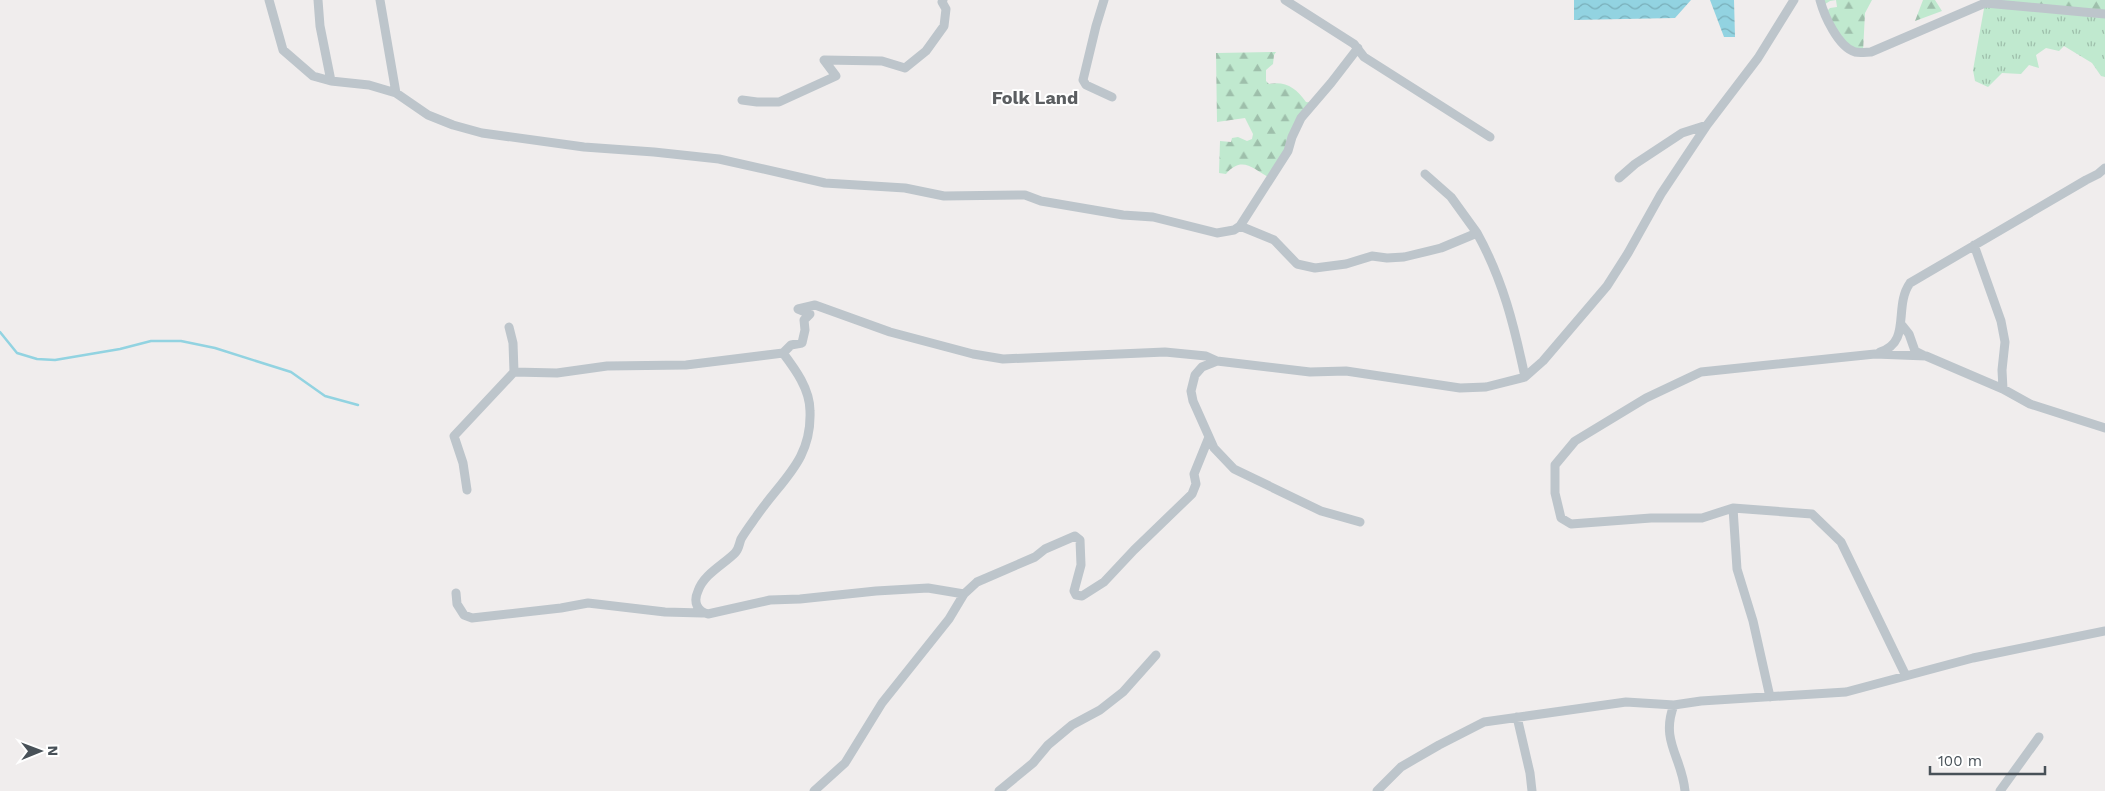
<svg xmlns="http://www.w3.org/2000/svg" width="2105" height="791" font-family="'Work Sans',sans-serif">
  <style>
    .grass { fill: url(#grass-tufts) }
    .forest { fill: url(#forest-firs) }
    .water { fill: url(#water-waves) }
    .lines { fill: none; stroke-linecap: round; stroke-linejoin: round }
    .stream { stroke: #92d3e1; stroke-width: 2.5 }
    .minor { stroke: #bdc5cb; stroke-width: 9 }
    .labels { text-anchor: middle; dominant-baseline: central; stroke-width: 4; stroke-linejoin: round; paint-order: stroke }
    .quarter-label { font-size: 18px; font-weight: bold; fill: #5b5e61; stroke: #fff }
  </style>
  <defs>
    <pattern id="grass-tufts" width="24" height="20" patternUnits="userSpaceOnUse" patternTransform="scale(1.25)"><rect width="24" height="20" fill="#c0e9cf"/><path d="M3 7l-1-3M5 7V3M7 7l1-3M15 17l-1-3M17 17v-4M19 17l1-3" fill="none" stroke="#9ebfab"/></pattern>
    <pattern id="forest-firs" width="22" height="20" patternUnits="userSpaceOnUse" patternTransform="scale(1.25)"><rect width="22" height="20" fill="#c0e9cf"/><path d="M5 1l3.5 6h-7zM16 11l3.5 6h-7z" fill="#9ebfab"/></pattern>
    <pattern id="water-waves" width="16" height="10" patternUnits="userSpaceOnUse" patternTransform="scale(1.25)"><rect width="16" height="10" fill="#92d3e1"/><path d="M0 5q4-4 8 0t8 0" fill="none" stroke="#79aeb9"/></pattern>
  </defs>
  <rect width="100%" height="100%" fill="#f0eded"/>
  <!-- grass -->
  <path class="grass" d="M1985 3 2105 14V77L2101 76 2092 63 2064 46 2059 51 2046 48 2036 55 2039 68 2029 65 2021 74 2002 73 1988 87 1975 81 1973 70Z"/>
  <!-- forest -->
  <path class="forest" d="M1820 0H1872L1865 13 1863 52 1846 46 1824 14 1830 8 1837 7 1836 0 1830 1 1822 6Z
    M1923 0H1935L1942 11 1915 21Z
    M1986 0H2105V15Z
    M1276 52 1274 55 1273 64 1266 70V81L1269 84C1286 81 1296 88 1306 102L1315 103 1270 178C1253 169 1242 155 1226 174L1219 173 1220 141 1231 142 1232 138 1238 137 1247 141 1252 139 1253 134 1245 118 1217 122 1216 53Z"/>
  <!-- water -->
  <path class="water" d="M1574 0H1691L1675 18 1574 20Z
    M1710 0H1734L1735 37H1724Z"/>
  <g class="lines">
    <!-- stream -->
    <path class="stream" d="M0 332 17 353 37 359 55 360 120 349 151 341H181L215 348 291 372 325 396 358 405"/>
    <!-- minor -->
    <path class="minor" d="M269 0 283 50 313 76 331 81 369 85 396 93 428 115 453 125 482 133 584 147 654 152 719 159 825 183 905 188 944 196 1025 195 1041 201 1123 215 1153 217 1217 233 1234 230 1240 226 1274 240 1297 264 1315 268 1346 264 1372 256 1387 258 1404 257 1441 248 1477 233C1503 280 1514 325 1525 377L1543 361 1607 286 1628 253 1661 194 1707 125 1758 58 1794 0
      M318 0 320 26 331 81
      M380 0 396 93
      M1104 0 1096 26 1083 80 1086 85 1112 97
      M1285 0 1354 44 1364 57 1490 137
      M1820 0C1824 15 1838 47 1855 52 1860 53 1867 52 1871 52L1985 3 2105 14
      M742 100 757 102H779L836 76 824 60 882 61 905 68 926 51 944 26 946 9 942 2 943 0
      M1425 174 1451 197 1477 233
      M1619 178 1635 164 1682 133 1707 125
      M1240 226 1288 151 1292 137 1301 118 1331 83 1358 48
      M1974 245 2001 321 2005 342 2002 370 2003 389
      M1901 324 1909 334 1915 351 1923 355
      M509 327 513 343 514 372
      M1880 352C1912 342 1893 307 1910 283L2086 180 2098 174 2105 168
      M783 353C795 369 810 389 810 411 812 461 781 480 756 517 751 524 745 532 741 539 739 544 739 549 735 553 723 565 704 574 698 591 693 602 697 611 708 614L770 600 800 599 876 591 928 588 964 594
      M467 490 463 463 454 436 514 372 557 373 607 366 686 365 783 353 791 345 802 343 805 330 804 320 810 314 798 309 815 305 890 332 973 354 1003 359 1165 352 1206 356 1217 361
      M1733 508 1737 569 1753 621 1770 697
      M1360 522 1321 511 1234 469 1214 448 1193 401 1191 391 1195 375 1202 367 1217 361 1310 372 1346 371 1460 388 1486 387 1525 377
      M456 593 457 604 464 615 472 618 561 608 588 603 665 612 702 613
      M1906 676 1841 542 1812 514 1733 508 1702 518H1651L1571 524 1561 518 1555 493V465L1575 441 1646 398 1701 372 1875 354 1926 356 2003 389 2030 404 2105 428
      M1674 705C1660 741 1682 757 1685 791
      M1517 717 1530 773 1532 791
      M814 791 845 763 882 703 949 619 964 594 977 582 1035 557 1045 549 1075 536 1080 540 1081 565 1074 591 1076 595 1082 596 1104 582 1134 550 1192 494 1196 484 1194 474 1209 437
      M999 791 1033 763 1048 745 1072 725 1100 710 1123 692 1156 655
      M1377 791 1401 767 1439 745 1484 722 1626 702 1674 705 1701 701 1846 692 1973 658 2105 631
      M2000 791 2039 737"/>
  </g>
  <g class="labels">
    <!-- quarter labels -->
    <g class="quarter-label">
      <text x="1035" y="97">Folk Land</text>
    </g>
  </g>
  <!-- north arrow -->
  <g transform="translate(40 751) rotate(89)" stroke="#ffffff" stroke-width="4" paint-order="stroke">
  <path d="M0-4L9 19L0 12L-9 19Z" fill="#485158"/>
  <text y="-8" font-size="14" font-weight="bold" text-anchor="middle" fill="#485158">N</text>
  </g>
  <!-- scale -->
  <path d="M1930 766v8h115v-8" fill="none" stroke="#485158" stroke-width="2.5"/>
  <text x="1938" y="766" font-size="15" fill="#485158" stroke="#ffffff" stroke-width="4" paint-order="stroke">100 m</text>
</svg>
